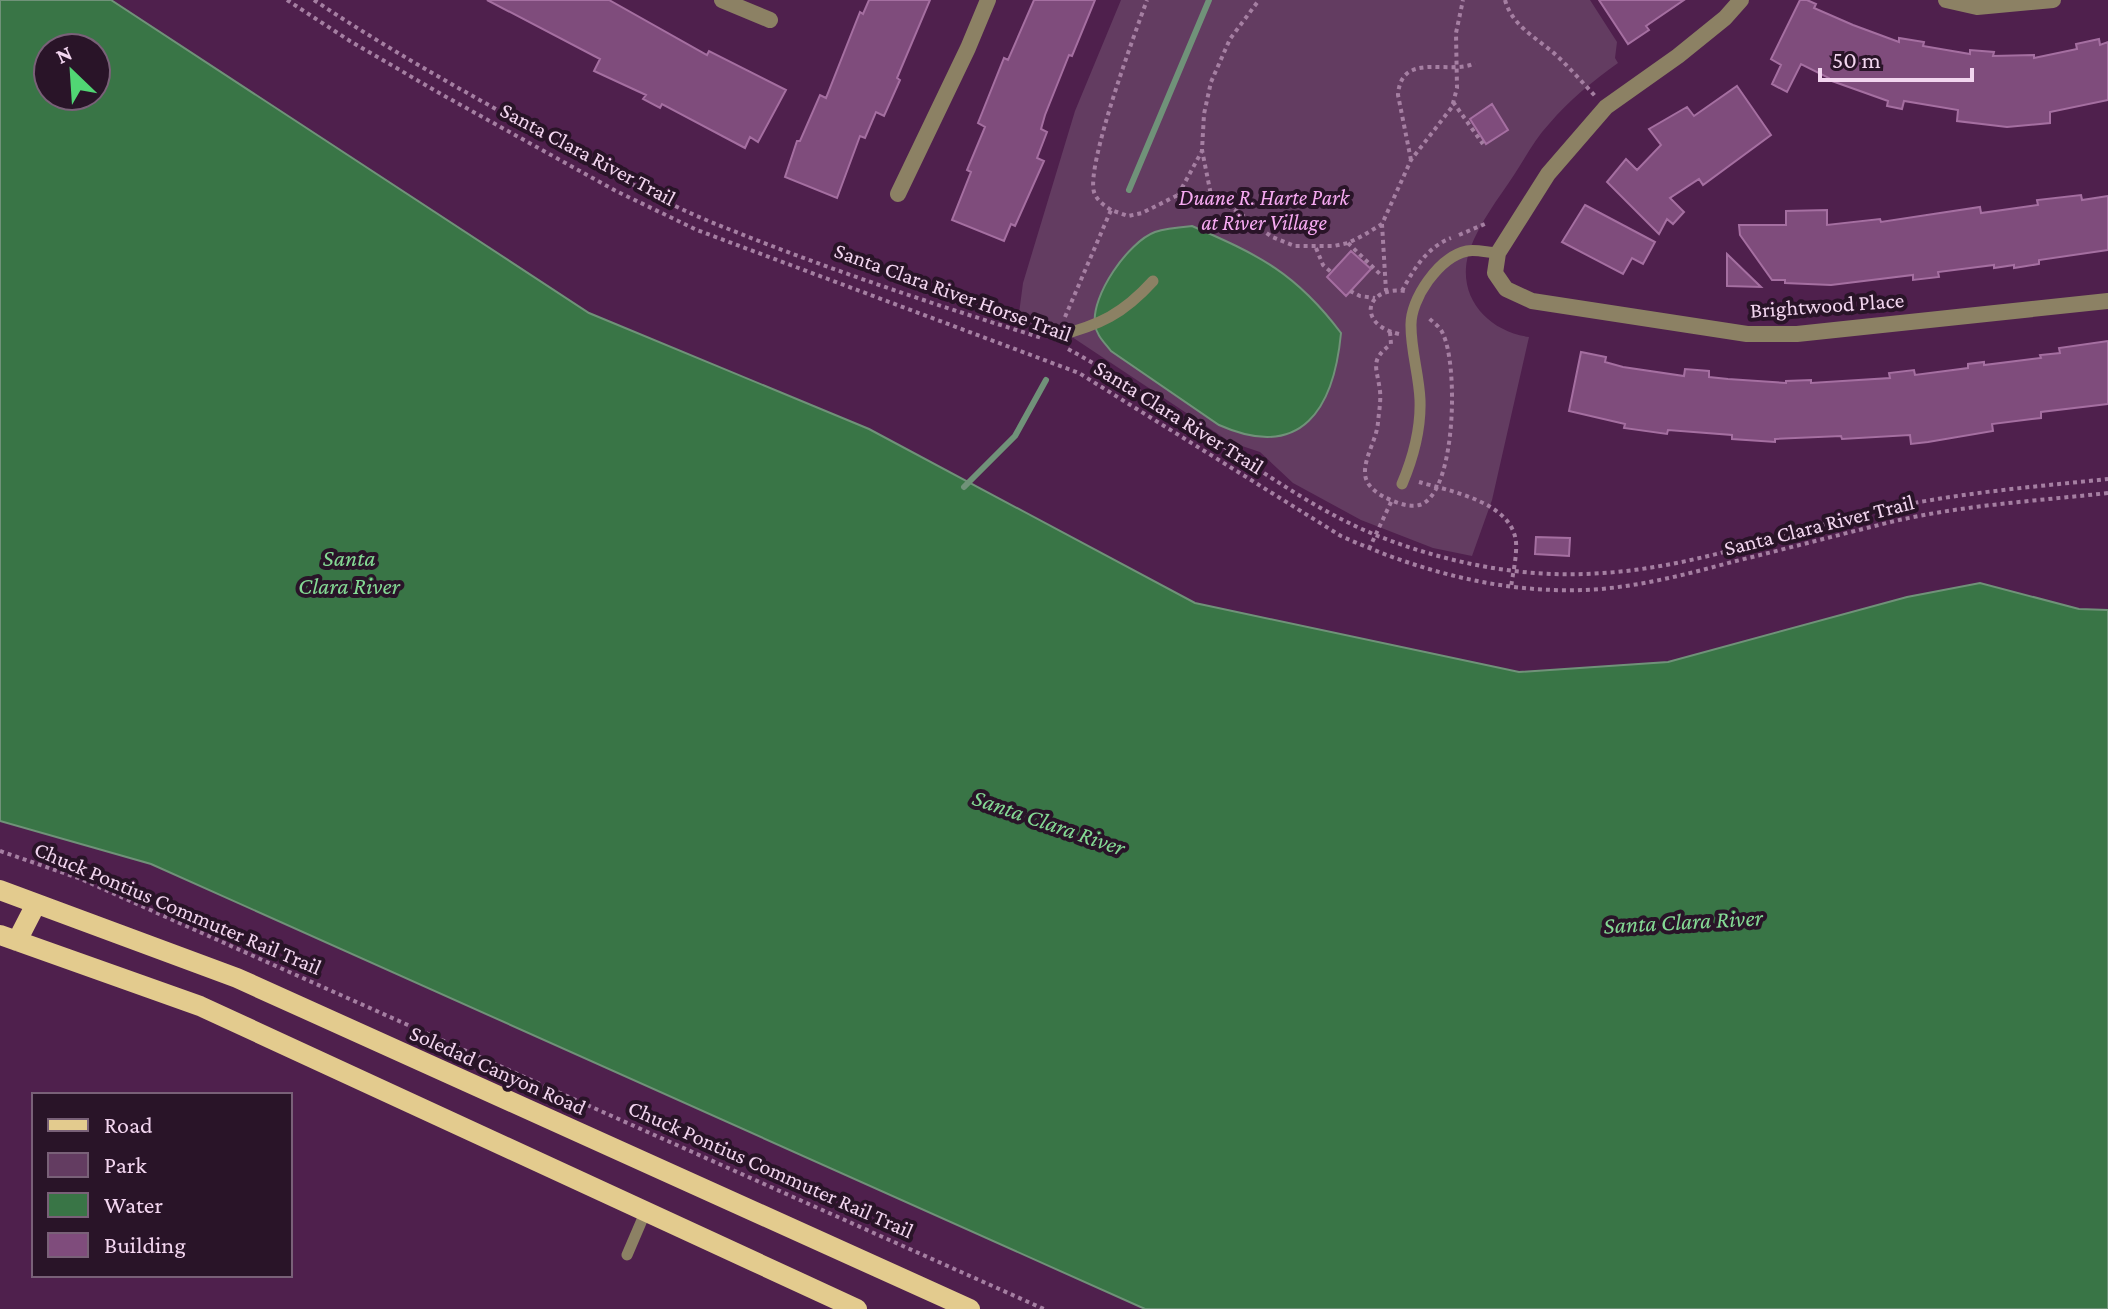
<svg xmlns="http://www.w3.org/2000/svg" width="2108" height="1309" font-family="'Crimson Pro',serif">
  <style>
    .green { fill: #633c61 }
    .water { fill: #397546; stroke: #709279; stroke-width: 2; fill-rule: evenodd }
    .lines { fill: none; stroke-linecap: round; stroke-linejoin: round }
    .stream { stroke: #709279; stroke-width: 6 }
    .building { fill: #7f4c7c; stroke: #a56fa1; stroke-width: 2 }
    .path { stroke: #a57fa2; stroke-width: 4; stroke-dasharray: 4 4; stroke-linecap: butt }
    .lane { stroke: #8c8164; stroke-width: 11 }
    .street { stroke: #8c8164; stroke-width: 16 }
    .primary { stroke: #e3cb8e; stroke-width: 20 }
    .labels { text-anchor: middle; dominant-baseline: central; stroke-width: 8; stroke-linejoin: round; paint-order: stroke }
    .street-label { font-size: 22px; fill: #f2d5ef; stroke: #291428 }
    .park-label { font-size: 22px; font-style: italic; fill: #f7aaf2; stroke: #291428 }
    .water-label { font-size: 24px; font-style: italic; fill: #84d994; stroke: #291428 }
  </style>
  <rect width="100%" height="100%" fill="#4f204d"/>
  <!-- green -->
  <path class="green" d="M1121 0H1590L1617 42 1615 58 1618 63C1593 81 1569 100 1549 124 1535 139 1525 158 1514 175 1498 199 1480 222 1470 249 1454 294 1486 331 1529 337L1492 500 1472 556 1433 548 1361 520 1293 483 1260 452 1230 442 1060 329 1018 321 1023 283 1075 111Z"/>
  <!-- water -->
  <path class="water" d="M0 0H111L589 313 869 429 1195 603 1519 672 1668 662 1907 597 1980 583 2079 609 2108 610V1309H1145L151 864 0 821ZM48 48H96V96H48Z
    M1192 226C1259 255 1296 273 1341 333 1334 408 1302 462 1219 425L1111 351C1105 343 1096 335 1095 324 1091 296 1128 242 1155 232 1166 228 1180 227 1192 226Z"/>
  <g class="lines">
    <!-- stream -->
    <path class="stream" d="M1129 190 1209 0
      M964 487 1015 436 1046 380"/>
  </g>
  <!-- building -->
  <path class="building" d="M487 0H609L707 55 709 51 786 90 758 142 750 137 745 148 662 104 660 108 643 99 646 95 594 71 600 59Z
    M869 0H930L897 78 900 80 884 116 876 112 865 138 860 136 837 198 785 177 797 141H800L820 95 826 98 860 12 863 14Z
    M1034 0H1095L1072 56 1069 55 1045 115 1041 129 1047 132 1037 158 1044 161 1015 226 1011 224 1004 241 952 220 971 172 967 170 985 127 978 123 1004 58 1008 60Z
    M1599 0H1684L1646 26 1649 30 1628 44Z
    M1800 0H1807L1816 4 1814 8 1853 25 1899 42V38L1924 42 1923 46 1970 54V50L1994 52 1993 56 2034 55V58L2077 49 2076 44 2099 39 2100 45 2108 42V100L2050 112V123L2007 127 1957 121 1958 110 1904 101 1902 109 1887 106 1888 101 1829 80V78L1801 64 1787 92 1772 84 1781 65 1771 59Z
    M1737 86 1771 135 1703 185 1699 179 1670 198 1684 212 1673 224 1667 219 1659 234 1607 182 1626 159 1637 170 1661 145 1649 129 1687 107 1694 116Z
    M1492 104 1508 130 1486 144 1470 119Z
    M2081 195 2082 200 2108 196V250L2039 260V264L2014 268V265L1994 268V265L1938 272 1939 277 1913 280V275L1831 285 1785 283V280H1772L1740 235 1739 225H1786V211L1827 210V225L1880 219 1881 222 1980 207 1981 213 2038 205 2037 200Z
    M1585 205 1655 242 1643 264 1632 258 1623 274 1562 242Z
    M1351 251 1371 269 1346 296 1327 277Z
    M1727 254 1761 287 1727 286Z
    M2108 341V404L2041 412V418L1992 424 1993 431 1928 442 1911 444 1910 435 1842 439 1841 436 1775 439V442L1732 439V435L1668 430 1667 434 1624 428 1625 424 1569 411 1581 352 1606 357 1605 362 1623 367 1684 376 1685 369 1709 371V377L1728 379 1786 383V381L1811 380V383L1890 378 1889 373 1914 370 1915 375 1968 368V364L1984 362V365L2041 358 2040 355 2060 353 2059 348Z
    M1536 537 1570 538 1569 556 1535 554Z"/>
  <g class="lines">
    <!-- path -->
    <path class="path" d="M287 0 350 41 441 94 616 191 697 230 1079 373 1341 536C1423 573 1510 596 1601 589 1645 585 1688 574 1732 562 1785 549 1838 535 1891 522 1962 505 2036 501 2108 493
      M314 0C395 54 479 100 565 147 614 174 663 203 716 224 822 267 932 304 1042 338
      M1505 0C1512 26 1537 38 1556 55 1570 68 1583 83 1596 97
      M1453 102 1483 144
      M1411 160 1398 95C1401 50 1451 76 1475 63
      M1178 195 1202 151
      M1212 200 1202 150 1204 114 1211 82 1230 39 1259 0
      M1111 210C1104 205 1097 201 1094 192 1086 165 1135 33 1147 0
      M1382 224 1386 291
      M1459 235 1487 223
      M1348 243 1382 276
      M1316 248 1323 265 1331 272
      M1350 291 1360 296 1375 298
      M1402 291C1413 270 1427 247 1451 238
      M1065 317 1111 210 1128 216 1142 213 1178 195 1200 196 1234 209 1272 237 1295 246H1334L1348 243 1364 235 1382 224 1411 160 1452 107 1457 88 1456 33 1463 0
      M1390 332 1391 344C1369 361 1377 367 1380 391 1381 401 1379 412 1378 422 1377 439 1364 457 1365 474 1366 485 1375 492 1384 497 1395 502 1412 510 1424 503 1456 484 1458 365 1443 334 1440 326 1432 322 1428 317
      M1399 334C1357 325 1364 286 1405 291
      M1068 349C1125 380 1178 416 1232 452 1279 483 1326 515 1378 536 1450 564 1526 579 1603 573 1698 567 1789 531 1880 510 1955 493 2032 487 2108 479
      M1419 482C1450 491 1512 502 1516 542 1517 556 1513 573 1511 587
      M1369 549 1392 500
      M0 851 81 879 1044 1309"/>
    <!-- lane -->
    <path class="lane" d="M1057 336C1100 325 1123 314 1153 281
      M1402 484C1413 458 1421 429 1420 400 1419 375 1411 351 1411 326 1410 299 1439 257 1467 251 1476 249 1489 253 1498 253
      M627 1255 645 1213"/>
    <!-- street -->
    <path class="street" d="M722 0 770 20
      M1741 0 1725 18 1678 56 1606 107 1548 174 1498 253 1495 273 1506 289 1532 301 1747 334H1797L2108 301
      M1946 0 1977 7 2053 0
      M898 194 968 48 988 0"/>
    <!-- primary -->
    <path class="primary" d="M0 890 237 978 970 1309
      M0 935 200 1006 857 1309
      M17 941 36 904"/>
  </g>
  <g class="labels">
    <!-- street labels -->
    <g class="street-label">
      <text transform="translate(588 154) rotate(28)">Santa Clara River Trail</text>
      <text transform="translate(953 292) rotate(20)">Santa Clara River Horse Trail</text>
      <text transform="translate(1827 305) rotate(-4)">Brightwood Place</text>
      <text transform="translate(1179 417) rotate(32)">Santa Clara River Trail</text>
      <text transform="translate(1819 525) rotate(-14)">Santa Clara River Trail</text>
      <text transform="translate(178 908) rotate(23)">Chuck Pontius Commuter Rail Trail</text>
      <text transform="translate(498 1070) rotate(24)">Soledad Canyon Road</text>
      <text transform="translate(771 1169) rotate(24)">Chuck Pontius Commuter Rail Trail</text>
    </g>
    <!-- park labels -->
    <g class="park-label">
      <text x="1264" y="197">Duane R. Harte Park<tspan x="1264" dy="25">at River Village</tspan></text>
    </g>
    <!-- water labels -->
    <g class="water-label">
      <text x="349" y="557">Santa<tspan x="349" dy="28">Clara River</tspan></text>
      <text transform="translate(1049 822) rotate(19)">Santa Clara River</text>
      <text transform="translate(1683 921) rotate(-3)">Santa Clara River</text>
    </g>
  </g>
  <!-- legend -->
  <rect x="32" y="1093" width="260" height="184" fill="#291428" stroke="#796178" stroke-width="2"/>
  <rect x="48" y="1119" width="40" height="12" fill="#e3cb8e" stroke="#796178" stroke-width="2"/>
  <text x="104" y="1133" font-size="24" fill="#f2d5ef">Road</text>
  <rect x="48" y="1153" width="40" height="24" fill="#633c61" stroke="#796178" stroke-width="2"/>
  <text x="104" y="1173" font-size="24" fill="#f2d5ef">Park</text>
  <rect x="48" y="1193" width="40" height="24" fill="#397546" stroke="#796178" stroke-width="2"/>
  <text x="104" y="1213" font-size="24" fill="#f2d5ef">Water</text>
  <rect x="48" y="1233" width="40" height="24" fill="#7f4c7c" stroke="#796178" stroke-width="2"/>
  <text x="104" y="1253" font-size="24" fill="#f2d5ef">Building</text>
  <!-- north arrow -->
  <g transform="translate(72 72) rotate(335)"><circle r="38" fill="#291428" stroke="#796178" stroke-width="2"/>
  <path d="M0-6L14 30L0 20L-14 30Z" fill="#51d674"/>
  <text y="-12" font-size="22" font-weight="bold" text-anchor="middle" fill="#f2d5ef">N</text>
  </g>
  <!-- scale -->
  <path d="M1820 68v12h152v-12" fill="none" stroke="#f2d5ef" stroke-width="4"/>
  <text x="1832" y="68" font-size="24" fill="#f2d5ef" stroke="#291428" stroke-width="6" paint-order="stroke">50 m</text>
</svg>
